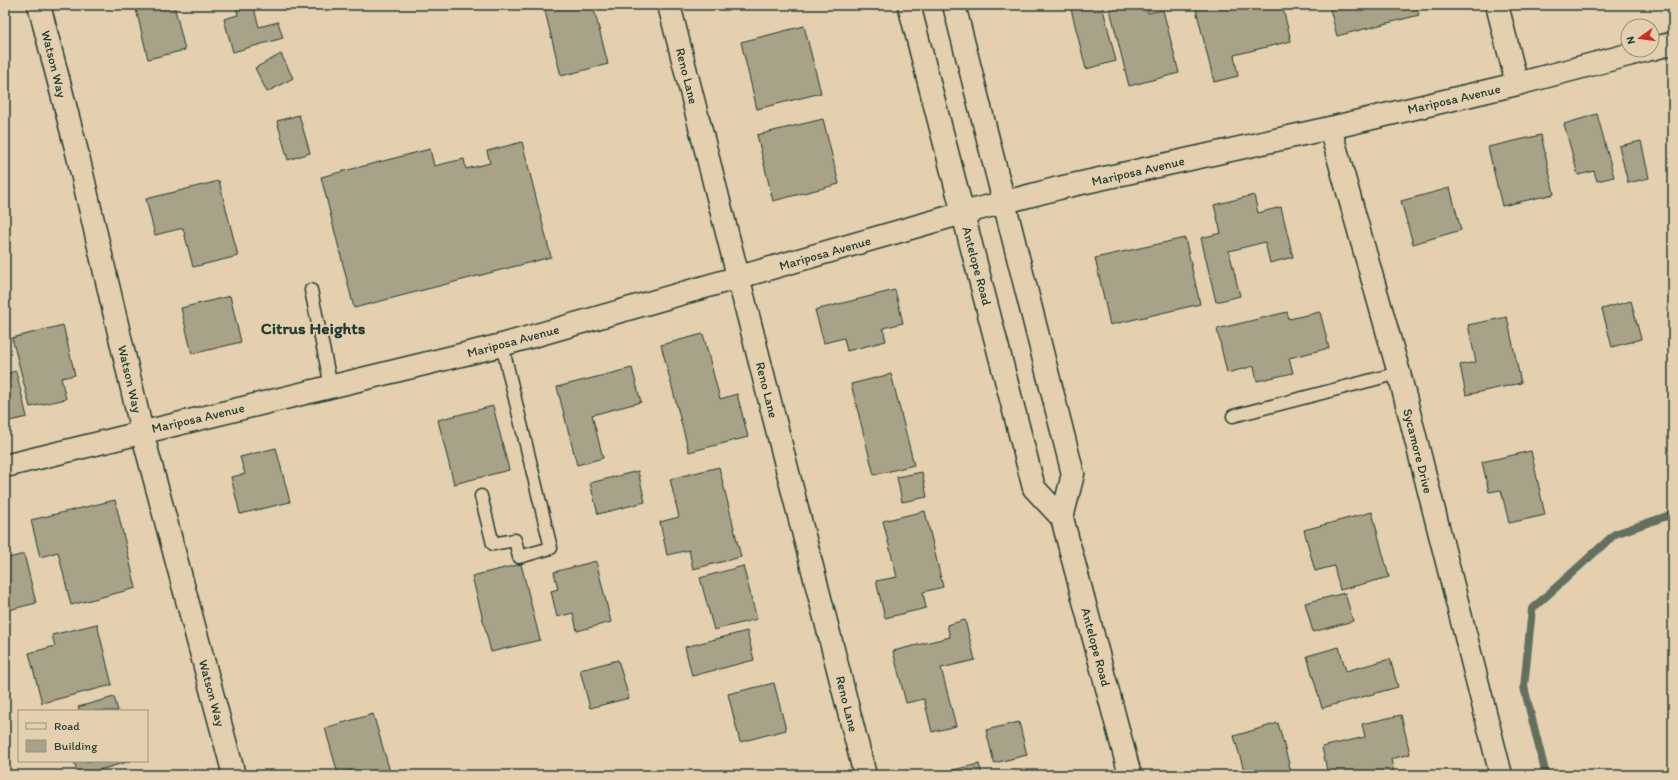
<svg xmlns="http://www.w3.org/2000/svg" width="1678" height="780" font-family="Itim,sans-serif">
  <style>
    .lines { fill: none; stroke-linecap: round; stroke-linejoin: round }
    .stream { stroke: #63705e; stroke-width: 8 }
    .building { fill: #a8a289; stroke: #1f3d34 }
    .service-casing { stroke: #1f3d34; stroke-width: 15 }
    .minor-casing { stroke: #1f3d34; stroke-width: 25 }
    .tertiary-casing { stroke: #1f3d34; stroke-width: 25 }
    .primary-casing { stroke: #1f3d34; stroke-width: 25 }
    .service { stroke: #e4cfae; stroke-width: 12 }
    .minor { stroke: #e4cfae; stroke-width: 22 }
    .tertiary { stroke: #e4cfae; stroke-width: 22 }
    .primary { stroke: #e4cfae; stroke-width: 22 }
    .labels { text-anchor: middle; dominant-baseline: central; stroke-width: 4; stroke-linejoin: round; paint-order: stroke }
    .street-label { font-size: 13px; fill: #1f3d34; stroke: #e4cfae }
    .district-label { font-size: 17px; font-weight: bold; fill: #1f3d34; stroke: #e4cfae }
  </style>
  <rect width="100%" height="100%" fill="#e4cfae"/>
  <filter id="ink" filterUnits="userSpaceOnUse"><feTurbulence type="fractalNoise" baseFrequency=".025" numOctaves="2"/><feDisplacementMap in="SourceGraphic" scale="8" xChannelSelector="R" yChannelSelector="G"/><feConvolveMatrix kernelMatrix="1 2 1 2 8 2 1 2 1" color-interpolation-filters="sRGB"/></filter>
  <g filter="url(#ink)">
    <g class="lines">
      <!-- stream -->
      <path class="stream" d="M1546 775 1524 687 1532 609 1615 534 1673 514"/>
    </g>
    <!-- building -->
    <path class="building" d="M135 5H174L185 50 148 59Z
      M253 5 259 27 278 22 283 38 233 52 224 19 238 15 236 6Z
      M551 5H593L608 64 561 76 544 7Z
      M1070 5H1102L1116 61 1086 69Z
      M1109 5H1146L1148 13 1163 10 1179 73 1129 86Z
      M1195 5H1282L1291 41 1234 55 1238 76 1214 82Z
      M1329 5H1416L1419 15 1337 36Z
      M804 26 821 93 757 109 741 42Z
      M281 54 293 78 267 92 255 68Z
      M1597 114 1614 177 1597 181 1594 171 1578 175 1564 124Z
      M299 115 310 153 288 160 277 121Z
      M823 119 839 184 773 201 757 135Z
      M1541 135 1554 194 1502 206 1488 147Z
      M1641 141 1649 178 1628 183 1619 146Z
      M522 142 551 257 354 308 321 177 430 149 434 166 464 159 466 169 490 163 487 151Z
      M219 181 238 256 193 267 183 228 155 235 146 199Z
      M1450 188 1461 230 1413 244 1401 201Z
      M1254 195 1258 213 1281 207 1293 257 1270 263 1265 242 1229 251 1240 296 1216 302 1201 238 1221 233 1214 205Z
      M1185 238 1200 304 1110 325 1095 258Z
      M895 290 903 323 883 328 886 341 847 351 844 338 824 343 815 310Z
      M230 296 241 342 192 354 181 308Z
      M1631 301 1641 339 1612 347 1602 309Z
      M1287 312 1289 319 1320 312 1329 348 1289 358 1293 373 1257 381 1254 366 1227 373 1217 329Z
      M1507 317 1521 383 1466 395 1460 365 1476 362 1468 325Z
      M63 325 75 375 61 378 66 399 30 407 12 338Z
      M703 334 720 399 737 394 748 437 689 452 661 345Z
      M632 368 641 402 592 415 603 458 577 465 557 387Z
      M16 371 27 417 5 422V374Z
      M891 374 914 465 874 475 851 384Z
      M493 406 509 470 454 484 438 420Z
      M276 448 290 502 240 514 231 477 245 474 240 457Z
      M1531 451 1545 515 1509 523 1501 490 1489 492 1482 462Z
      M719 467 741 557 693 569 689 550 667 555 660 522 679 517 670 479Z
      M638 471 645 502 598 514 590 483Z
      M922 472 927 497 902 502 897 477Z
      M115 500 136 588 71 605 58 552 40 557 31 520Z
      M925 511 943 587 923 592 926 608 885 618 876 581 897 577 883 521Z
      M1372 512 1389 577 1340 590 1334 566 1315 571 1304 530Z
      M24 554 36 603 5 611V559Z
      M596 561 611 622 577 631 573 613 557 617 551 591 558 589 554 572Z
      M521 564 540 640 491 652 472 576Z
      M743 566 757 619 714 630 700 578Z
      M1345 593 1353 621 1313 632 1305 603Z
      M965 620 975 660 941 668 956 726 932 732 924 699 906 703 893 651 950 637 947 625Z
      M97 624 112 685 42 703 29 653 55 646 52 635Z
      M747 631 754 660 692 676 685 647Z
      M1339 647 1346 671 1390 659 1398 687 1322 708 1307 656Z
      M618 660 629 698 590 708 580 670Z
      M774 683 786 730 740 742 728 694Z
      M114 697 118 711H80L78 707Z
      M373 714 391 775H353L351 770 338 774 325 728Z
      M1401 715 1410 754 1391 759 1394 773 1385 775H1328L1322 747 1365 737 1362 724Z
      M1019 722 1027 755 994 763 986 730Z
      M1278 723 1292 775H1243L1245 774 1234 736Z
      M74 761H131L81 775H78Z
      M979 764 982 775H945L944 772Z"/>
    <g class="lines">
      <defs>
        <path id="service" d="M311 290 331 386
          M1233 416 1399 373
          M481 496 493 544 515 540 519 557 551 548 502 345"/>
        <path id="minor" d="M39 5 77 152 142 432 234 775
          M669 5 865 775
          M1497 5 1517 84
          M1330 128 1399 373 1501 775"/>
        <path id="tertiary" d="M1652 49 1673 43
          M5 466 502 345 963 213 1059 188 1330 128 1517 84 1647 50"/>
        <path id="primary" d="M909 5 1034 488 1062 518 1130 775
          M954 5 1073 474 1062 518"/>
      </defs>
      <!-- service casing -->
      <use href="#service" class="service-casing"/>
      <!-- minor casing -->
      <use href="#minor" class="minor-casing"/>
      <!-- tertiary casing -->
      <use href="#tertiary" class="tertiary-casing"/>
      <!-- primary casing -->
      <use href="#primary" class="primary-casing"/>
      <!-- service -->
      <use href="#service" class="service"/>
      <!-- minor -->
      <use href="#minor" class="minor"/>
      <!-- tertiary -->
      <use href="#tertiary" class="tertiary"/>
      <!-- primary -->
      <use href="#primary" class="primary"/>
    </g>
  </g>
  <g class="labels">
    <!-- street labels -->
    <g class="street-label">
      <text transform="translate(54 64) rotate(76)">Watson Way</text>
      <text transform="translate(687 76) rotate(76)">Reno Lane</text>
      <text transform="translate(1454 99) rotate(-13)">Mariposa Avenue</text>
      <text transform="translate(1138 171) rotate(-13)">Mariposa Avenue</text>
      <text transform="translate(825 253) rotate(-16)">Mariposa Avenue</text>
      <text transform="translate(977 266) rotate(75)">Antelope Road</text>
      <text transform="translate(513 341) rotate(-15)">Mariposa Avenue</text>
      <text transform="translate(130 379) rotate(77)">Watson Way</text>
      <text transform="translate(767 390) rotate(76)">Reno Lane</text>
      <text transform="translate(198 418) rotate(-13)">Mariposa Avenue</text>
      <text transform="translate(1418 451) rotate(76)">Sycamore Drive</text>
      <text transform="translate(1096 647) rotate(75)">Antelope Road</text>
      <text transform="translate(212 693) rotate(75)">Watson Way</text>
      <text transform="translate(847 704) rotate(76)">Reno Lane</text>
    </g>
    <!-- district labels -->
    <g class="district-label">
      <text x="313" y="328">Citrus Heights</text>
    </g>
  </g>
  <!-- margin -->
  <rect width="1678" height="780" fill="none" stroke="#e4cfae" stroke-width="20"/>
  <rect x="10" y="10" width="1658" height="760" fill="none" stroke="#1f3d34" stroke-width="1.5" filter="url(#ink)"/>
  <!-- legend -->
  <rect x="18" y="710" width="130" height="52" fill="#e4cfae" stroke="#95957d"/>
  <rect x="26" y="723" width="20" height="6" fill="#e4cfae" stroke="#95957d"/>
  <text x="54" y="730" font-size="12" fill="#1f3d34">Road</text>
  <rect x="26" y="740" width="20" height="12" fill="#a8a289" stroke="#95957d"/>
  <text x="54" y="750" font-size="12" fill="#1f3d34">Building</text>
  <!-- north arrow -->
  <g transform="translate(1640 38) rotate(256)"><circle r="19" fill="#e4cfae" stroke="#95957d"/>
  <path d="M0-3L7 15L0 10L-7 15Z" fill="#c8321e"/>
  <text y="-6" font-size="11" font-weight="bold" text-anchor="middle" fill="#1f3d34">N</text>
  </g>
</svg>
